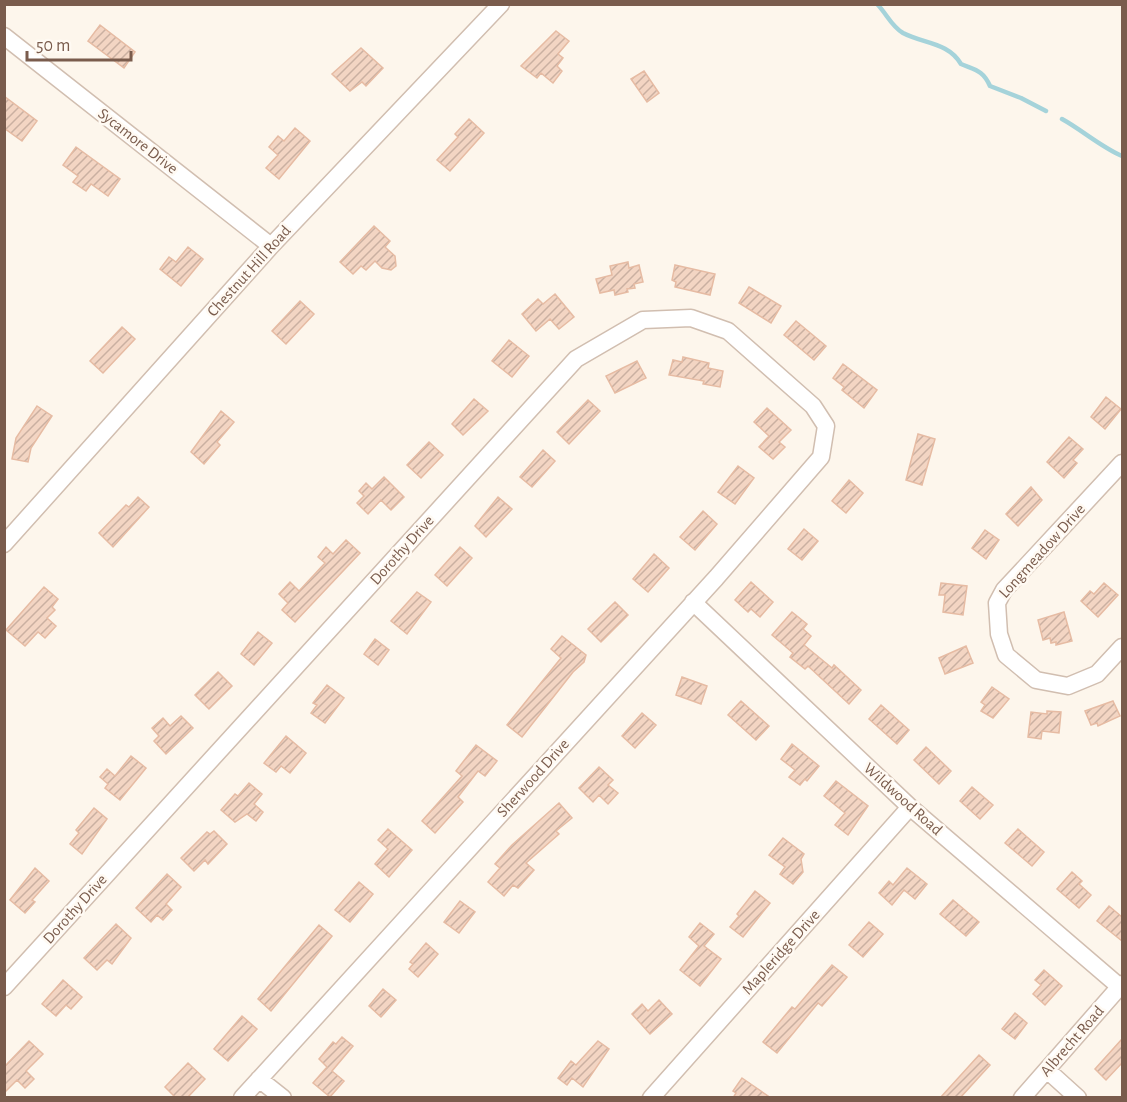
<svg xmlns="http://www.w3.org/2000/svg" width="1127" height="1102" font-family="'Alegreya Sans',sans-serif">
  <style>
    .lines { fill: none; stroke-linecap: round; stroke-linejoin: round }
    .stream { stroke: #a5d3da; stroke-width: 4.5 }
    .building { fill: url(#building-hatch); stroke: #e6bba3; stroke-width: 1.5 }
    .minor-casing { stroke: #d1beb0; stroke-width: 19 }
    .minor { stroke: #fff; stroke-width: 16 }
    .labels { text-anchor: middle; dominant-baseline: central; stroke-width: 5; stroke-linejoin: round; paint-order: stroke }
    .street-label { font-size: 16px; fill: #7a5c4d; stroke: #fffaf3 }
  </style>
  <defs>
    <pattern id="building-hatch" width="6" height="6" patternUnits="userSpaceOnUse" patternTransform="scale(1.5)"><rect width="6" height="6" fill="#f3d5c3"/><path d="M-1 1l2-2M0 6l6-6M5 7l2-2" fill="none" stroke="#cab0a1"/></pattern>
  </defs>
  <rect width="100%" height="100%" fill="#fdf6ec"/>
  <g class="lines">
    <!-- stream -->
    <path class="stream" d="M877 4C887 14 891 26 903 33 924 44 948 42 961 64 975 70 983 70 990 86L1021 98 1046 111
      M1062 119C1082 130 1101 147 1122 156"/>
  </g>
  <!-- building -->
  <path class="building" d="M100 25 135 52 124 68 88 41Z
    M556 31 569 41 558 54 563 58 557 66 562 71 553 83 541 73 537 78 521 66Z
    M361 48 383 68 366 86 362 82 350 91 332 74Z
    M644 71 659 93 647 102 631 79Z
    M4 96 37 121 22 141 4 128Z
    M469 119 484 133 450 171 437 160 458 137 455 134Z
    M295 128 310 141 279 179 266 168 278 155 269 147 278 136 284 141Z
    M76 147 120 179 108 196 91 184 86 191 73 182 78 176 63 165Z
    M374 226 390 241 385 247 395 256 396 266 391 270 382 268 375 261 366 270 361 266 353 274 340 262Z
    M188 247 203 259 181 286 160 269 169 257 176 262Z
    M628 262 629 268 639 265 643 282 634 284 635 288 627 289 628 292 615 295 614 290 600 293 596 279 612 275 610 266Z
    M675 265 715 274 710 295 675 287 676 282 672 280Z
    M749 287 781 306 771 323 739 303Z
    M555 294 574 317 559 329 550 319 536 331 522 314 538 299 543 304Z
    M300 301 314 314 286 344 272 331Z
    M796 321 826 346 814 360 784 335Z
    M122 327 135 339 103 373 90 361Z
    M509 340 529 356 512 377 492 361Z
    M683 357 709 363 708 368 723 371 720 387 703 384 704 381 669 375 673 360 682 362Z
    M637 361 646 378 615 393 606 376Z
    M843 364 877 390 864 408 842 390 844 387 833 378Z
    M1106 397 1121 409 1105 429 1091 417Z
    M474 399 488 411 463 435 452 424Z
    M588 400 600 411 569 444 557 432Z
    M37 406 52 416 31 448 28 462 12 459 16 438Z
    M767 408 791 430 779 442 785 447 773 459 759 447 769 436 754 422Z
    M221 411 234 422 217 442 220 445 204 464 191 452Z
    M918 434 935 439 922 485 906 480Z
    M1069 437 1083 449 1073 460 1077 463 1064 478 1047 462Z
    M429 442 443 455 421 478 407 465Z
    M543 450 555 461 532 487 520 477Z
    M738 466 754 478 735 504 718 492Z
    M384 477 404 497 391 510 381 500 368 514 357 503 364 496 359 491 366 483 372 489Z
    M849 480 863 493 846 513 832 501Z
    M1031 487 1042 500 1018 526 1006 514Z
    M138 497 149 507 113 547 99 533 126 505 129 507Z
    M498 497 512 509 486 537 475 526Z
    M703 511 717 524 695 550 680 537Z
    M804 529 818 541 802 560 788 549Z
    M985 530 999 540 986 559 972 548Z
    M346 540 360 553 295 622 282 610 288 603 279 594 290 582 299 591 325 563 318 557 326 547 333 554Z
    M460 547 472 558 447 586 435 575Z
    M654 554 669 568 648 592 633 579Z
    M751 582 773 602 760 617 751 609 748 612 735 600Z
    M941 583 967 586 963 615 943 612 945 595H939Z
    M1104 583 1118 595 1098 617 1081 601 1090 591 1094 594Z
    M44 587 58 599 52 607 55 610 47 618 56 626 45 638 38 632 25 646 6 630Z
    M417 592 431 602 407 634 391 621Z
    M615 602 628 615 601 642 588 629Z
    M792 612 807 624 803 629 811 636 804 645 832 668 834 665 861 690 849 704 808 666 805 669 790 657 793 653 772 635Z
    M1064 612 1072 641 1056 645V642L1051 643 1050 638 1043 640 1038 620Z
    M258 632 272 643 254 665 241 654Z
    M562 636 586 655 584 662 573 672 522 737 507 725 561 658 551 649Z
    M375 639 389 650 378 665 364 654Z
    M966 646 973 663 945 674 939 658Z
    M218 672 232 686 209 709 195 695Z
    M682 677 707 686 701 704 676 695Z
    M327 685 344 698 325 723 311 713 317 705 313 703Z
    M992 687 1009 699 993 718 981 711 985 705 981 702Z
    M741 701 769 726 756 740 728 715Z
    M1113 701 1120 716 1098 726 1097 723 1091 725 1085 711Z
    M881 705 909 730 897 744 869 719Z
    M1047 711 1061 712 1059 733 1042 731 1041 739 1028 737 1031 712 1047 714Z
    M642 713 656 725 635 748 622 736Z
    M181 716 193 728 166 754 154 741 159 736 152 728 163 718 170 726Z
    M286 736 306 753 290 773 281 766 276 772 264 763Z
    M792 744 819 766 807 781 805 779 800 785 789 777 795 770 781 759Z
    M476 745 497 761 485 776 478 771 458 797 463 802 435 833 422 821 462 776 456 771Z
    M926 747 951 771 939 784 914 760Z
    M131 756 146 768 120 800 105 788 108 784 100 777 107 769 115 776Z
    M599 767 613 780 608 785 618 793 608 804 599 795 593 802 579 788Z
    M836 781 868 806 848 835 835 825 845 813 824 796Z
    M249 783 262 794 254 804 263 812 256 821 247 814 235 822 221 810 235 794 238 796Z
    M972 787 993 805 980 819 960 801Z
    M559 803 572 818 556 831 559 834 526 863 534 870 518 888 513 885 504 896 488 882 500 868 495 864 512 845Z
    M94 808 107 819 82 854 70 844 79 833 76 830Z
    M388 829 412 850 389 877 375 864 388 849 378 840Z
    M1018 829 1044 852 1032 866 1005 843Z
    M214 831 227 844 208 864 205 860 194 871 181 858 207 832 210 834Z
    M783 838 804 854 801 859 803 872 793 884 780 874 785 867 769 855Z
    M35 868 49 881 32 900 35 902 25 913 10 900Z
    M907 868 927 884 915 899 904 890 892 905 879 893 889 881 893 885Z
    M1072 872 1082 881 1079 884 1091 895 1079 908 1057 889Z
    M167 874 181 887 166 904 172 910 163 920 157 915 151 922 136 908Z
    M359 882 373 894 350 922 335 910Z
    M755 891 770 903 743 937 730 927 739 916 737 914Z
    M953 900 979 922 966 936 940 914Z
    M460 901 475 912 459 933 444 922Z
    M1109 906 1122 917V941L1097 921Z
    M869 922 883 934 863 957 849 945Z
    M700 923 714 934 704 946 721 959 700 986 680 970 699 946 689 937Z
    M116 924 131 938 112 964 107 960 97 970 84 958Z
    M319 925 332 936 271 1011 258 999Z
    M426 943 438 954 418 977 409 969 413 964 410 962Z
    M832 965 847 977 822 1006 818 1003 777 1053 763 1042 792 1007 795 1009Z
    M1044 970 1062 986 1045 1005 1033 994 1041 985 1035 980Z
    M63 980 82 997 71 1009 66 1005 56 1016 42 1004Z
    M383 989 396 1000 381 1017 369 1006Z
    M659 1000 672 1014 650 1034 632 1014 642 1004 648 1011Z
    M1015 1013 1027 1023 1015 1039 1002 1029Z
    M242 1016 257 1029 228 1061 214 1049Z
    M342 1037 353 1046 332 1071 344 1081 330 1097 313 1083 327 1067 319 1059 333 1042 336 1044Z
    M1122 1039V1063L1106 1080 1095 1069Z
    M29 1041 43 1054 26 1071 34 1079 25 1088 17 1080 4 1093V1067Z
    M598 1041 609 1049 583 1087 572 1078 567 1085 558 1078 571 1061 576 1065Z
    M979 1055 990 1065 960 1098H940Z
    M188 1063 205 1079 187 1098H176L165 1087Z
    M742 1078 771 1098H733L736 1093 733 1091Z"/>
  <g class="lines">
    <defs>
      <path id="minor" d="M4 36 271 246
        M1122 463 1004 590 997 603 999 634 1006 655 1036 680 1068 686 1097 674 1122 647
        M4 544 271 246 501 4
        M693 602 910 807 1120 987
        M4 987 576 359 643 320 691 318 728 331 813 406 826 426 821 457 716 578 242 1098
        M1047 1070 1078 1098
        M259 1079 283 1098
        M651 1098 910 807
        M1022 1098 1122 984"/>
    </defs>
    <!-- minor casing -->
    <use href="#minor" class="minor-casing"/>
    <!-- minor -->
    <use href="#minor" class="minor"/>
  </g>
  <g class="labels">
    <!-- street labels -->
    <g class="street-label">
      <text transform="translate(138 141) rotate(38)">Sycamore Drive</text>
      <text transform="translate(249 271) rotate(-48)">Chestnut Hill Road</text>
      <text transform="translate(402 550) rotate(-48)">Dorothy Drive</text>
      <text transform="translate(1042 551) rotate(-48)">Longmeadow Drive</text>
      <text transform="translate(533 778) rotate(-48)">Sherwood Drive</text>
      <text transform="translate(903 799) rotate(42)">Wildwood Road</text>
      <text transform="translate(75 909) rotate(-48)">Dorothy Drive</text>
      <text transform="translate(781 952) rotate(-48)">Mapleridge Drive</text>
      <text transform="translate(1072 1041) rotate(-49)">Albrecht Road</text>
    </g>
  </g>
  <!-- border -->
  <rect width="1127" height="1102" fill="none" stroke="#7a5c4d" stroke-width="12"/>
  <!-- scale -->
  <path d="M27 51v9h104v-9" fill="none" stroke="#7a5c4d" stroke-width="3"/>
  <text x="36" y="51" font-size="18" fill="#7a5c4d" stroke="#fffaf3" stroke-width="4.5" paint-order="stroke">50 m</text>
</svg>
